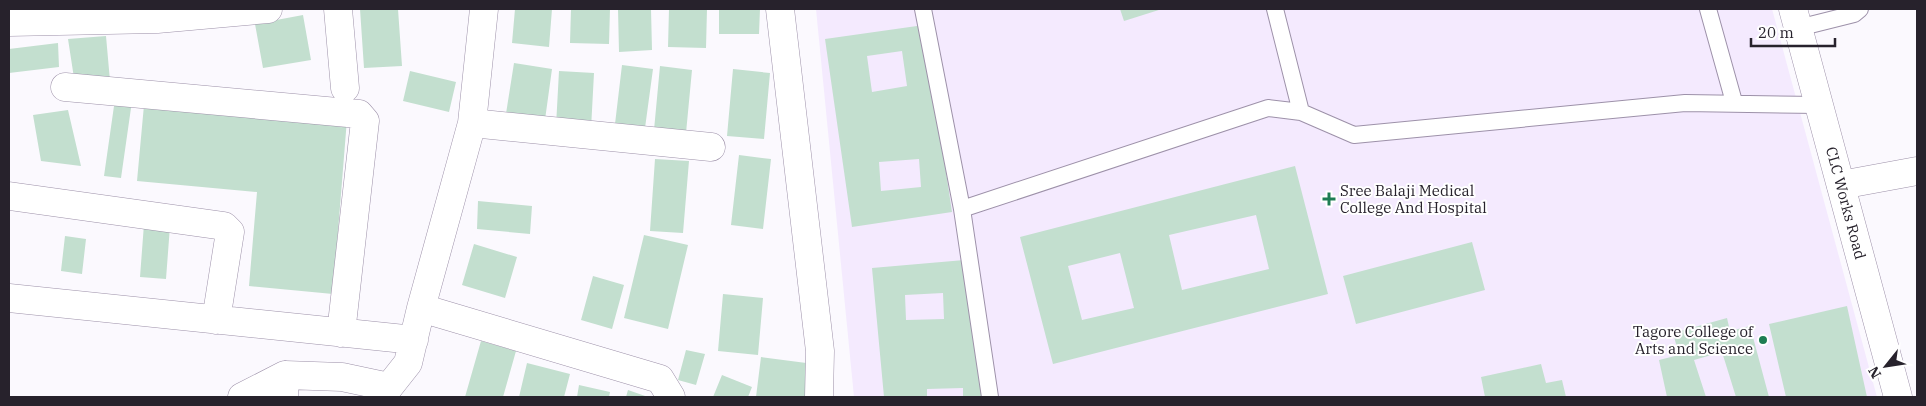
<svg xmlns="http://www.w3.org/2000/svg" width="1926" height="406" font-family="'IBM Plex Serif',serif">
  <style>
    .built { fill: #f4eafe }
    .building { fill: #c3dfcf; fill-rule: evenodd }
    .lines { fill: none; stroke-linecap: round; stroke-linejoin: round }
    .service-casing { stroke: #9d91a9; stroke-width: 18 }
    .minor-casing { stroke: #9d91a9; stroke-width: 29 }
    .tertiary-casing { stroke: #9d91a9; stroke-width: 29 }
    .service { stroke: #fff; stroke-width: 16 }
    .minor { stroke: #fff; stroke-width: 28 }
    .tertiary { stroke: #fff; stroke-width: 28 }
    .poi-dot { fill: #1e7d53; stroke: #fff; stroke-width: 2 }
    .labels { text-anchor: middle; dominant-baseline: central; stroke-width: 4; stroke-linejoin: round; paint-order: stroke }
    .poi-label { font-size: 15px; fill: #27222c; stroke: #fff; text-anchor: start }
    .street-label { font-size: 15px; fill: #27222c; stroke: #fff }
  </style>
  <rect width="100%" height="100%" fill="#fbf9fe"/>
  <!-- built -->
  <path class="built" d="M816 9H1772L1877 397H854Z"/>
  <!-- building -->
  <path class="building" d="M360 9H398L402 66 364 68Z
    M515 9H552L549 47 512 43Z
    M571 9H610L609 44 570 43Z
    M618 9H651L652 50 619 52Z
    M669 9H707L706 48 668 47Z
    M719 9H760L759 34H719Z
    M1120 9H1162L1124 21Z
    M303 15 311 60 263 68 255 24Z
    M924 25 952 212 852 227 825 39ZM902 51 907 86 872 92 867 56ZM919 159 921 187 881 191 879 162Z
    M106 36 110 81 74 78 68 39Z
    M58 43 59 67 9 73V49Z
    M514 63 552 69 544 127 505 120Z
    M622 65 653 69 645 128 615 124Z
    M660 66 692 70 686 133 654 130Z
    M733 69 770 73 764 139 727 136Z
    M410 71 456 82 449 112 403 101Z
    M559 71 594 73 591 129 556 126Z
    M116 92 133 94 121 178 104 176Z
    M144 105 347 119 333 294 249 286 257 192 137 181Z
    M68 110 81 166 41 161 33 115Z
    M739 155 771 159 763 229 731 225Z
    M655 159 689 161 683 233 650 231Z
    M1295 166 1328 294 1053 364 1020 237ZM1256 215 1269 269 1182 290 1169 235ZM1120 253 1134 308 1082 320 1068 266Z
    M478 201 532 206 530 234 477 229Z
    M144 224 170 226 166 279 140 277Z
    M644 235 688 245 668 329 624 318Z
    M65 236 86 239 82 274 61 271Z
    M1472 242 1485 290 1356 324 1343 276Z
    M474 244 517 257 505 298 462 285Z
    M976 259 989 397H963V388L927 389V397H884L872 268ZM943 293 944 319 906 320 905 295Z
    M593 276 624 285 612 329 581 320Z
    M723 294 763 298 758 355 718 351Z
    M1847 306 1867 397H1786L1769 324Z
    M1727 318 1730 331 1750 326 1769 397H1736L1722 352 1694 360 1706 397H1667L1659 360 1679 355 1673 333Z
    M481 341 516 351 503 397H465Z
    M686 350 705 354 696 385 678 380Z
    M761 357 814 364 809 397H756Z
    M527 363 570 374 564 397H519Z
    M1541 364 1546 383 1562 380 1566 397H1485L1481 377Z
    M722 375 752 387 748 397H713Z
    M579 385 610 392 609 397H577Z
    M628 390 648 397H626Z"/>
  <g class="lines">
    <defs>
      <path id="service" d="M923 9 962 209 990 397
        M1275 9 1301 112
        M1708 9 1734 102
        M1798 28 1854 14 1860 9
        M962 209 1268 108 1301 112 1354 135 1685 103 1819 105"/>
      <path id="minor" d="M338 9 345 88
        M780 9 820 351 819 397
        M157 19 268 9
        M9 22 157 19 155 9
        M65 87 359 114 365 121 341 333
        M472 123 711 147
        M1841 185 1917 171
        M9 196 224 226 230 232 216 320
        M9 298 414 340
        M421 308 660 379 671 397
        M242 397 285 375
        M284 397 285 375 342 377 389 387 408 363 421 308 472 123 484 9"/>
      <path id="tertiary" d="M1793 9 1898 397"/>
    </defs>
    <!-- service casing -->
    <use href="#service" class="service-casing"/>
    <!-- minor casing -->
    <use href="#minor" class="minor-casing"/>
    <!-- tertiary casing -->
    <use href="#tertiary" class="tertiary-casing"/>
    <!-- service -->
    <use href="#service" class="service"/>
    <!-- minor -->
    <use href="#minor" class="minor"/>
    <!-- tertiary -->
    <use href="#tertiary" class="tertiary"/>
  </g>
  <!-- markers -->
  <g class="poi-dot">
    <path d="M1326.5 191.5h5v5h5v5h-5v5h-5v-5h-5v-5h5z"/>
    <circle cx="1763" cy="340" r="5"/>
  </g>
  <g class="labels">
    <!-- poi labels -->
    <g class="poi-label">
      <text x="1340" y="190">Sree Balaji Medical<tspan x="1340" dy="17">College And Hospital</tspan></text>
      <text x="1753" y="331" text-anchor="end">Tagore College of<tspan x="1753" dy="17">Arts and Science</tspan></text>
    </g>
    <!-- street labels -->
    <g class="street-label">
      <text transform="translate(1846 203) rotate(75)">CLC Works Road</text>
    </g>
  </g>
  <!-- border -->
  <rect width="1926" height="406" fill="none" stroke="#27222c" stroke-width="20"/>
  <!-- north arrow -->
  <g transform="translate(1886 366) rotate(240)" stroke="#ffffff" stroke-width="4" paint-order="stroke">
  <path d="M0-4L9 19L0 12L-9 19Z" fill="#27222c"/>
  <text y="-8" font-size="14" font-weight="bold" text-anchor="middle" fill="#27222c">N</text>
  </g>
  <!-- scale -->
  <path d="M1751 38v8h84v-8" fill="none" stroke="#27222c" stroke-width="2.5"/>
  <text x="1758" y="38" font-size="15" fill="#27222c" stroke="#ffffff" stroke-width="4" paint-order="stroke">20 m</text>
</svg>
